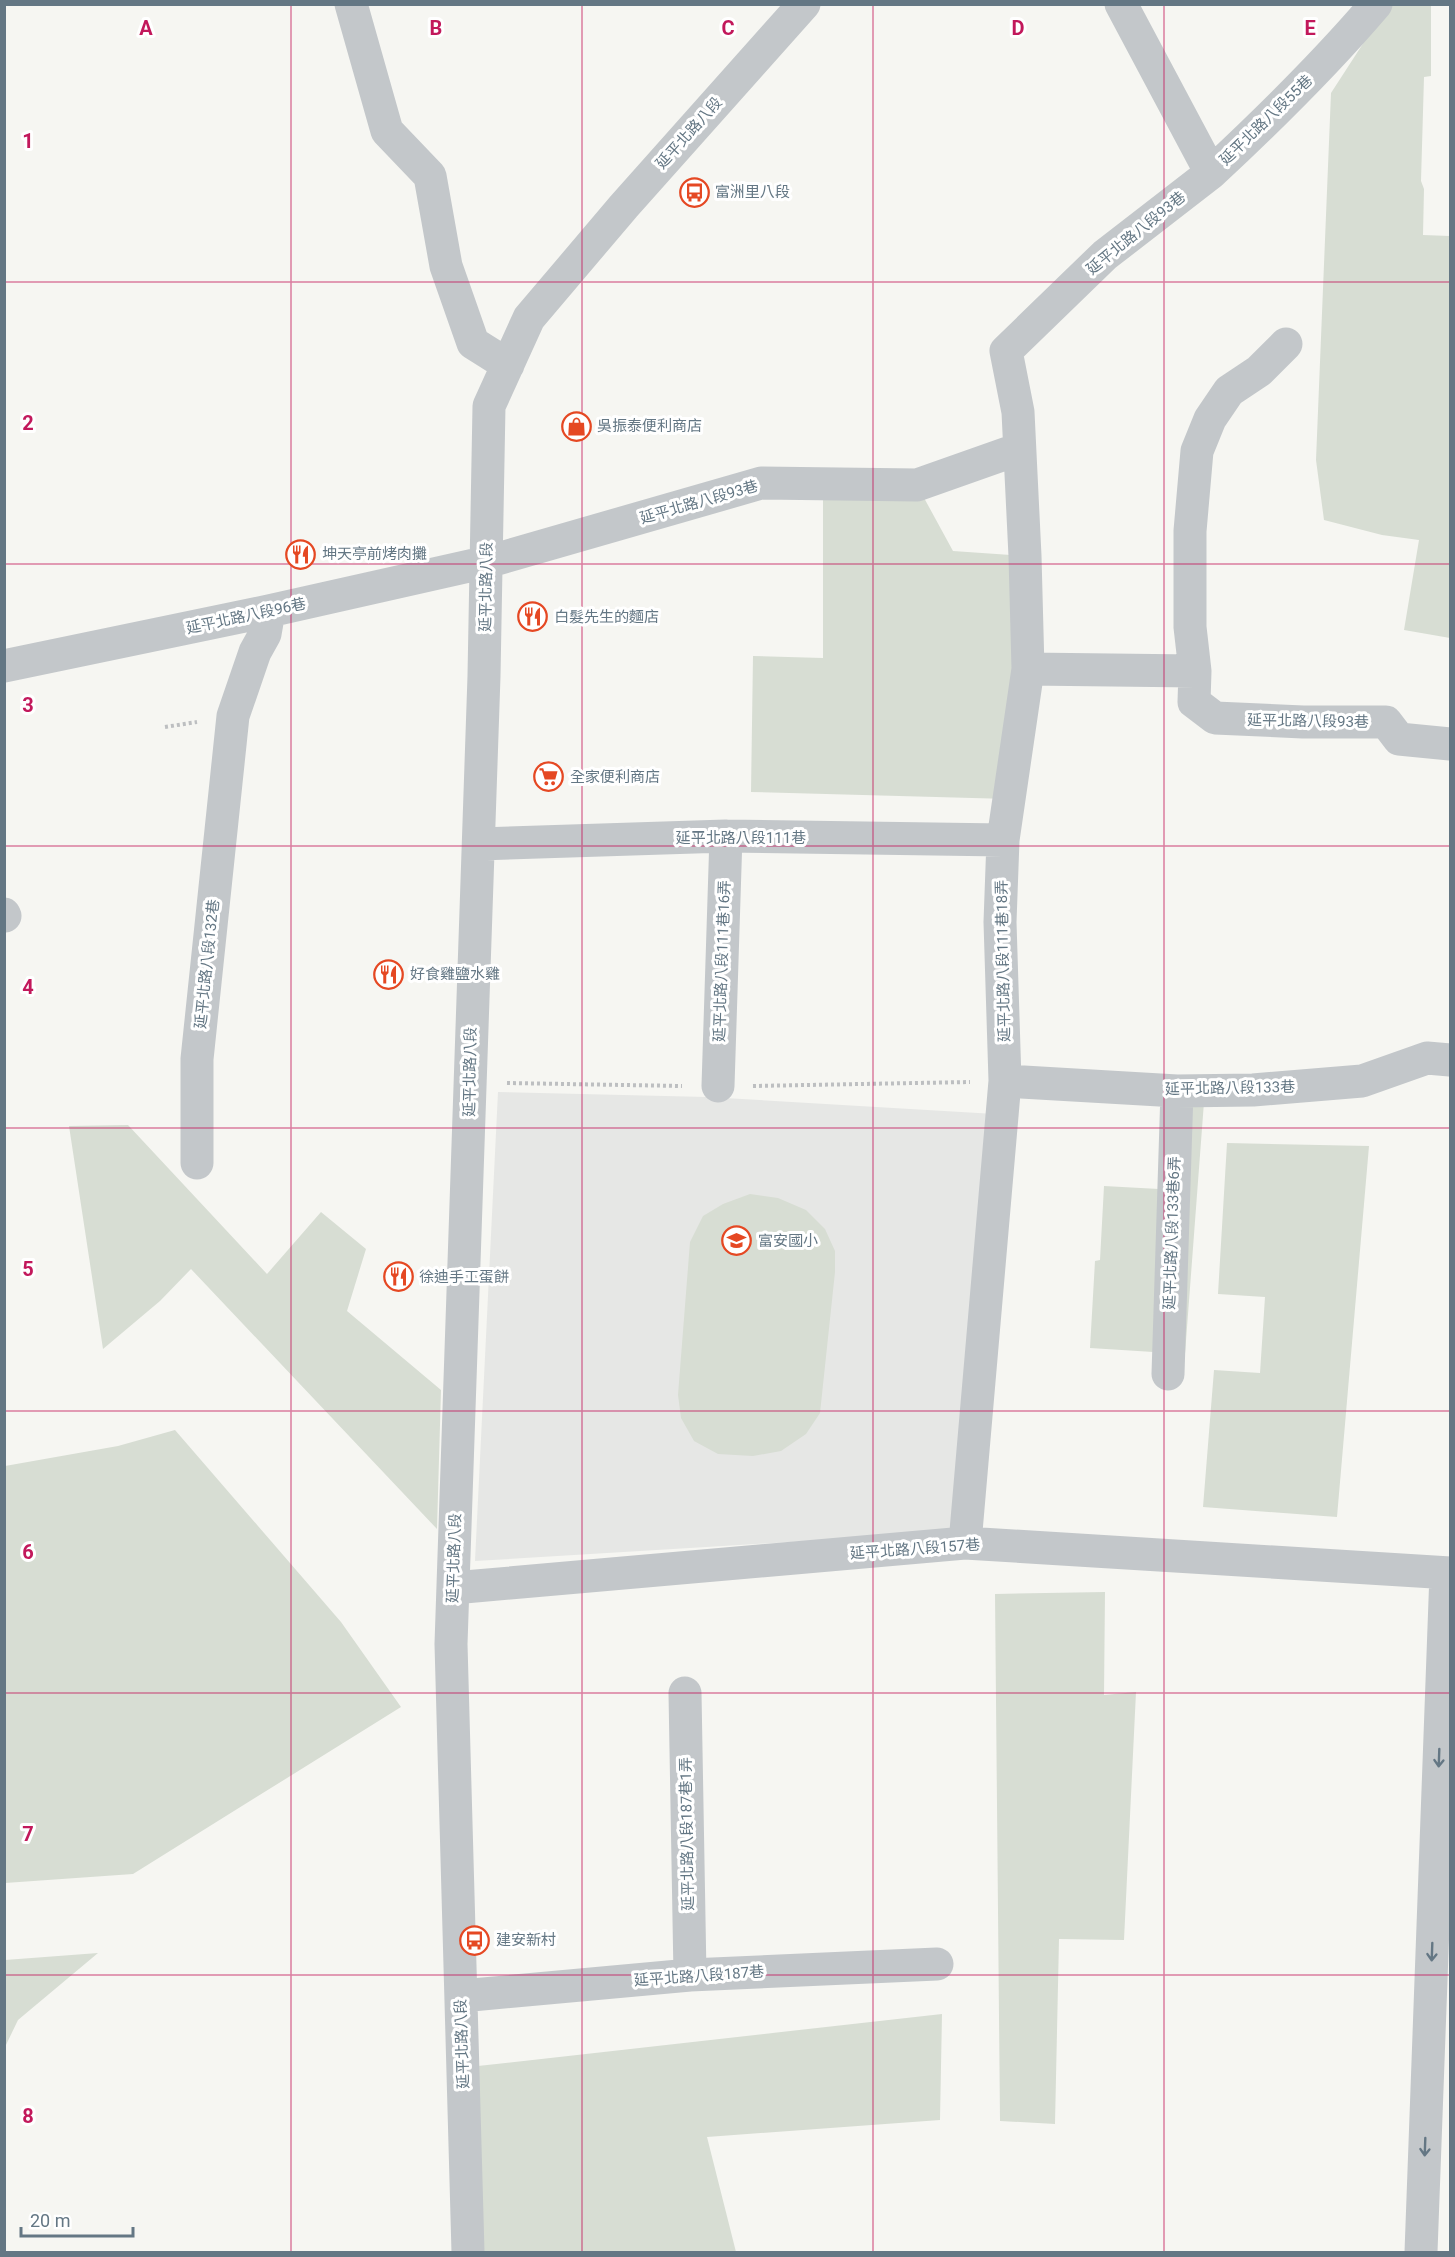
<svg xmlns="http://www.w3.org/2000/svg" width="1455" height="2257" font-family="Roboto,'Noto Sans TC',sans-serif">
  <style>
    .built { fill: #e6e7e5 }
    .green { fill: #d7ddd3 }
    .lines { fill: none; stroke-linecap: round; stroke-linejoin: round }
    .path { stroke: #bdbfc1; stroke-width: 4; stroke-dasharray: 3 3; stroke-linecap: butt }
    .minor { stroke: #c3c7ca; stroke-width: 33 }
    .oneway { stroke: #647784 }
    .grid { fill: none; stroke: #c2185b; stroke-width: 1.5; stroke-opacity: 0.55 }
    .labels { text-anchor: middle; dominant-baseline: central; stroke-width: 6; stroke-linejoin: round; paint-order: stroke }
    .street-label { font-size: 15px; fill: #647784; stroke: #fff }
    .poi-label { font-size: 15px; fill: #647784; stroke: #fff; text-anchor: start }
    .grid-label { font-size: 20px; text-anchor: middle; font-weight: bold; fill: #c2185b; stroke: #fff; stroke-width: 6; stroke-linejoin: round; paint-order: stroke }
  </style>
  <rect width="100%" height="100%" fill="#f6f6f2"/>
  <!-- built -->
  <path class="built" d="M498 1092 707 1097 995 1114 955 1532 475 1561Z"/>
  <!-- green -->
  <path class="green" d="M1388 5H1431V76L1424 77 1421 181 1424 189 1423 235 1450 236V638L1404 630 1419 540 1382 535 1324 520 1316 460 1331 93Z
    M823 484 917 485 953 551 1025 556 1009 799 751 792 753 656 823 658Z
    M1164 1101 1204 1102 1185 1354 1090 1348 1095 1261 1100 1260 1104 1186 1159 1189Z
    M128 1125 267 1274 321 1212 366 1249 347 1311 441 1390 437 1529 191 1269 160 1301 103 1349 69 1126Z
    M1227 1143 1369 1146 1337 1517 1203 1507 1214 1370 1260 1373 1265 1297 1218 1294Z
    M750 1194 778 1198 806 1210 825 1229 835 1251V1272L820 1413 806 1434 781 1451 753 1456 718 1454 694 1441 681 1418 678 1395 690 1242 703 1216 723 1204Z
    M175 1430 341 1622 401 1707 133 1874 5 1883V1466L118 1446Z
    M1105 1592 1104 1695 1136 1692 1124 1940 1059 1939 1055 2124 1000 2121 995 1594Z
    M98 1953 18 2020 5 2047V1960Z
    M942 2014 940 2120 707 2137 736 2252H481L478 2066Z"/>
  <g class="lines">
    <!-- path -->
    <path class="path" d="M165 727 197 722
      M507 1083 682 1086
      M753 1086 970 1082"/>
    <!-- minor -->
    <path class="minor" d="M351 4 387 131 430 176 446 266 473 343 508 365
      M1121 4 1211 173C1269 119 1325 64 1376 4
      M4 666 269 611 487 562 761 483 917 485 1019 449
      M1028 669 1195 671 1194 702 1215 718 1303 722H1386L1399 739 1450 744
      M1195 671 1190 627V531L1197 451 1210 419 1229 391 1259 371 1286 344
      M479 844 726 836 1003 840
      M4 914 5 916
      M1005 1081 1177 1091 1253 1090 1362 1081 1427 1058 1450 1060
      M718 1086 726 836
      M197 1163V1059L233 716 255 652 265 634 269 611
      M1168 1374 1177 1091
      M965 1543 1005 1081 1000 922 1003 840 1028 669 1025 556 1018 412 1006 351 1105 255 1211 173
      M453 1588 965 1543 1450 1573
      M685 1693 690 1975
      M461 1996 690 1975 937 1964
      M468 2252 451 1644 484 676 489 406 529 318 624 206 804 4
      M1421 2252 1446 1573"/>
  </g>
  <!-- one-way arrows -->
  <defs><path id="oneway-shaft" d="M-6 0H5M1.5-3L5.5 0L1.5 3" fill="none" stroke-width="1.6" stroke-linecap="round" stroke-linejoin="round" transform="scale(1.5)"/></defs>
  <g class="oneway">
    <use href="#oneway-shaft" transform="translate(1439 1758) rotate(92)"/>
    <use href="#oneway-shaft" transform="translate(1432 1952) rotate(92)"/>
    <use href="#oneway-shaft" transform="translate(1425 2147) rotate(92)"/>
  </g>
  <!-- grid -->
  <path class="grid" d="M291 4V2252M582 4V2252M873 4V2252M1164 4V2252M4 282H1450M4 564H1450M4 846H1450M4 1128H1450M4 1411H1450M4 1693H1450M4 1975H1450"/>
  <!-- icons -->
  <defs>
    <symbol id="bus-ring" viewBox="-11 -11 22 22"><circle r="9.5" fill="#fff" stroke="#e54823" stroke-width="1.5"/><path d="M-5-6H5V4H4V6H2V4H-2V6H-4V4H-5ZM-3.5-4V0h7V-4ZM-3.5 1.2v1.5H-2V1.2ZM2 1.2v1.5H3.5V1.2Z" fill="#e54823"/></symbol>
    <symbol id="shop-ring" viewBox="-11 -11 22 22"><circle r="9.5" fill="#fff" stroke="#e54823" stroke-width="1.5"/><path d="M-5-2.5h2.3a2.7 3.5 0 0 1 5.4 0H5L5.5 6h-11ZM-1.5-2.5h3a1.5 2.3 0 0 0-3 0Z" fill="#e54823"/></symbol>
    <symbol id="restaurant-ring" viewBox="-11 -11 22 22"><circle r="9.5" fill="#fff" stroke="#e54823" stroke-width="1.5"/><path d="M-5-6h1v4h1v-4h1v4h1v-4h1v5L-1.5 .5V6h-2V.5L-5-1ZM5-6V6H3V1.5H1.5Q1.5-4 5-6Z" fill="#e54823"/></symbol>
    <symbol id="supermarket-ring" viewBox="-11 -11 22 22"><circle r="9.5" fill="#fff" stroke="#e54823" stroke-width="1.5"/><path d="M-6-5.5h2.5l.6 2H6L4.5 2H-2.5L-4.4-4H-6ZM-1.5 3.2a1.3 1.3 0 1 0 .1 0ZM3 3.2a1.3 1.3 0 1 0 .1 0Z" fill="#e54823"/></symbol>
    <symbol id="school-ring" viewBox="-11 -11 22 22"><circle r="9.5" fill="#fff" stroke="#e54823" stroke-width="1.5"/><path d="M0-5L7-2L0 1L-7-2ZM-4 1L0 2.5L4 1V4Q0 6-4 4Z" fill="#e54823"/></symbol>
  </defs>
  <g fill-rule="evenodd">
    <use href="#bus-ring" x="678" y="176" width="33" height="33"/>
    <use href="#shop-ring" x="560" y="410" width="33" height="33"/>
    <use href="#restaurant-ring" x="284" y="538" width="33" height="33"/>
    <use href="#restaurant-ring" x="516" y="600" width="33" height="33"/>
    <use href="#supermarket-ring" x="532" y="760" width="33" height="33"/>
    <use href="#restaurant-ring" x="372" y="958" width="33" height="33"/>
    <use href="#school-ring" x="720" y="1224" width="33" height="33"/>
    <use href="#restaurant-ring" x="382" y="1260" width="33" height="33"/>
    <use href="#bus-ring" x="458" y="1924" width="33" height="33"/>
  </g>
  <g class="labels">
    <!-- street labels -->
    <g class="street-label">
      <text transform="translate(1266 120) rotate(-44)">延平北路八段55巷</text>
      <text transform="translate(689 133) rotate(-48)">延平北路八段</text>
      <text transform="translate(1136 233) rotate(-39)">延平北路八段93巷</text>
      <text transform="translate(699 502) rotate(-16)">延平北路八段93巷</text>
      <text transform="translate(486 587) rotate(-89)">延平北路八段</text>
      <text transform="translate(246 616) rotate(-12)">延平北路八段96巷</text>
      <text transform="translate(1308 721) rotate(1)">延平北路八段93巷</text>
      <text x="741" y="838">延平北路八段111巷</text>
      <text transform="translate(722 961) rotate(-88)">延平北路八段111巷16弄</text>
      <text transform="translate(1003 961) rotate(-91)">延平北路八段111巷18弄</text>
      <text transform="translate(207 964) rotate(-84)">延平北路八段132巷</text>
      <text transform="translate(470 1072) rotate(-89)">延平北路八段</text>
      <text transform="translate(1230 1088) rotate(-1)">延平北路八段133巷</text>
      <text transform="translate(1172 1233) rotate(-88)">延平北路八段133巷6弄</text>
      <text transform="translate(915 1549) rotate(-4)">延平北路八段157巷</text>
      <text transform="translate(454 1558) rotate(-88)">延平北路八段</text>
      <text transform="translate(687 1834) rotate(-91)">延平北路八段187巷1弄</text>
      <text transform="translate(699 1976) rotate(-4)">延平北路八段187巷</text>
      <text transform="translate(462 2044) rotate(-92)">延平北路八段</text>
    </g>
    <!-- poi labels -->
    <g class="poi-label">
      <text x="715" y="192">富洲里八段</text>
      <text x="597" y="426">吳振泰便利商店</text>
      <text x="322" y="554">坤天亭前烤肉攤</text>
      <text x="554" y="617">白髮先生的麵店</text>
      <text x="570" y="777">全家便利商店</text>
      <text x="410" y="974">好食雞鹽水雞</text>
      <text x="758" y="1241">富安國小</text>
      <text x="419" y="1277">徐迪手工蛋餅</text>
      <text x="496" y="1940">建安新村</text>
    </g>
  </g>
  <g class="grid-label">
    <text x="146" y="35">A</text>
    <text x="436" y="35">B</text>
    <text x="728" y="35">C</text>
    <text x="1018" y="35">D</text>
    <text x="1310" y="35">E</text>
    <text x="28" y="148">1</text>
    <text x="28" y="430">2</text>
    <text x="28" y="712">3</text>
    <text x="28" y="994">4</text>
    <text x="28" y="1276">5</text>
    <text x="28" y="1559">6</text>
    <text x="28" y="1841">7</text>
    <text x="28" y="2123">8</text>
  </g>
  <!-- border -->
  <rect width="1455" height="2257" fill="none" stroke="#647784" stroke-width="12"/>
  <!-- scale -->
  <path d="M21 2227v9h112v-9" fill="none" stroke="#647784" stroke-width="3"/>
  <text x="30" y="2227" font-size="18" fill="#647784" stroke="#ffffff" stroke-width="4.5" paint-order="stroke">20 m</text>
</svg>
